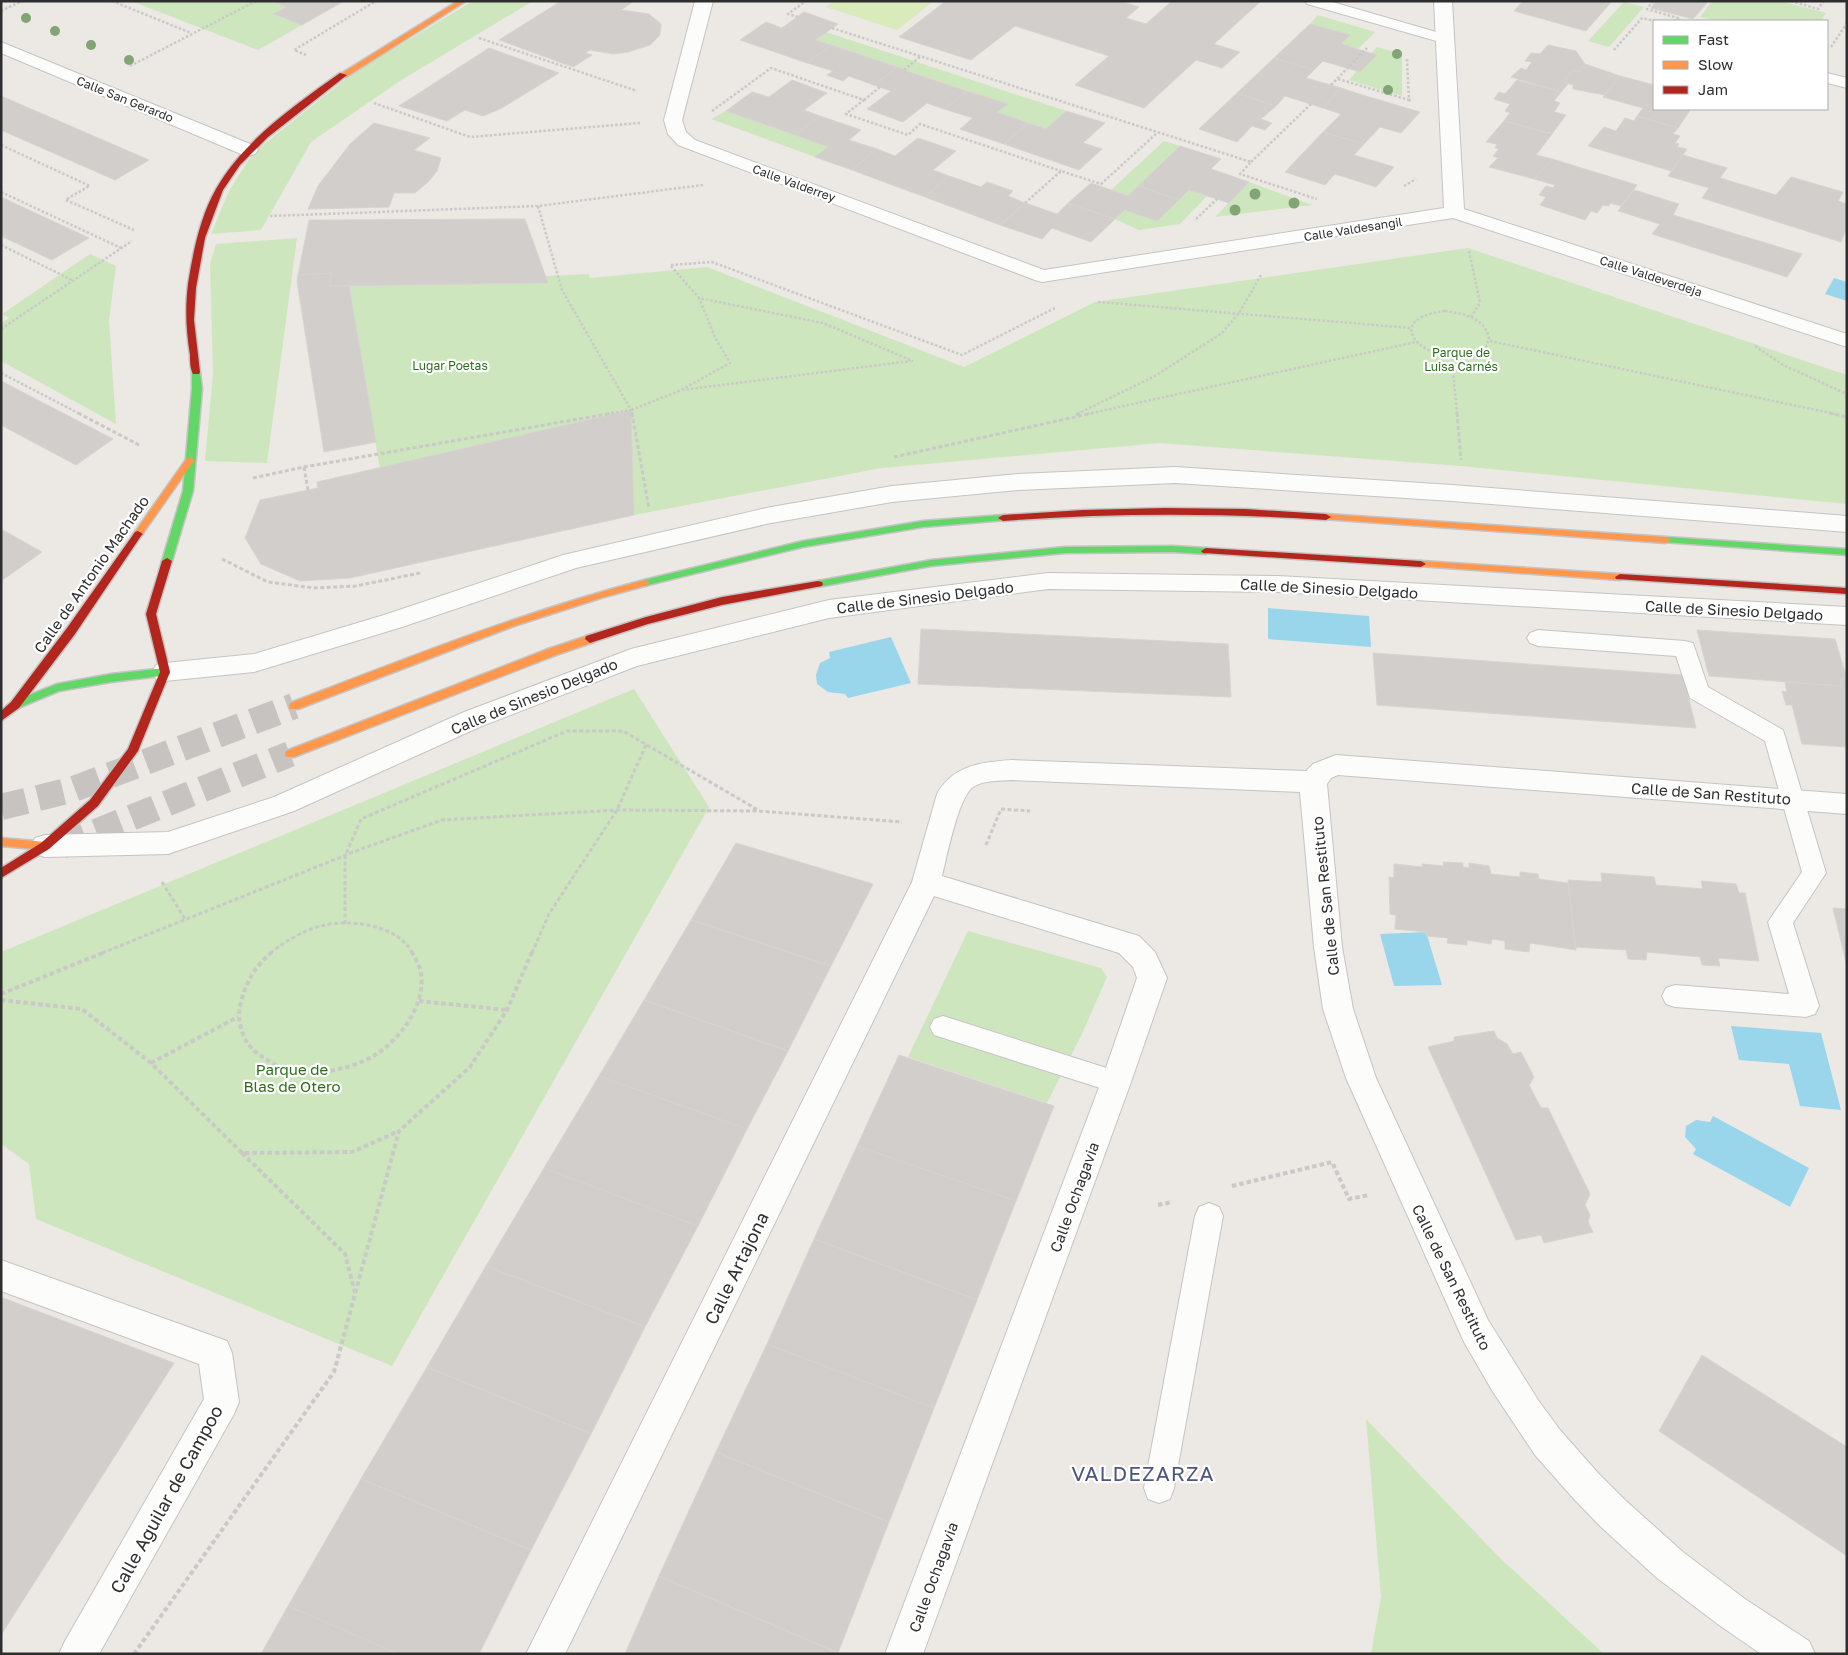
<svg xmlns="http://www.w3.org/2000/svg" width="1848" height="1655" font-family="'Golos Text',sans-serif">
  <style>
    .green { fill: #cee6be }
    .pitch { fill: #d9eabb }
    .water { fill: #99d6ec }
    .building { fill: #d1cecb; stroke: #d7d4d0 }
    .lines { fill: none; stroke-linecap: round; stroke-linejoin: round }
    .primary-tunnel { stroke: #c6c3c0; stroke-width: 26; stroke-dasharray: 26 12; stroke-linecap: butt }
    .lane-casing { stroke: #c5c4c5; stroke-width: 2 }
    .street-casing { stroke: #c5c4c5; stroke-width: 2 }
    .fast-casing { stroke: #c5c4c5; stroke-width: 3 }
    .slow-casing { stroke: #c5c4c5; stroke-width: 3 }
    .jam-casing { stroke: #c5c4c5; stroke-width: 3 }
    .path-far2 { stroke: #c9c9c8; stroke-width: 2.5; stroke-dasharray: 2.5 2; stroke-linecap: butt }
    .path-far1 { stroke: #c9c9c8; stroke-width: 3; stroke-dasharray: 4 2.5; stroke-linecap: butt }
    .path { stroke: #c9c9c8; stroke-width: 4; stroke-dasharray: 4.5 3; stroke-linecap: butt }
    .lane { fill: #fcfcfb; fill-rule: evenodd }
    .street { fill: #fcfcfb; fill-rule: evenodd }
    .fast { fill: #63d668; fill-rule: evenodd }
    .slow { fill: #ff974d; fill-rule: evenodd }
    .jam { fill: #b3261e; fill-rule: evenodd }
    .tree { fill: #82a575 }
    .labels { text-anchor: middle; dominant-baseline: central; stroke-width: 4.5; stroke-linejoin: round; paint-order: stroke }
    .far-street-label { font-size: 12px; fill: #2e2e2e; stroke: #fff }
    .far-park-label { font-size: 12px; fill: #2c6e1b; stroke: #fff }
    .street-label { font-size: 15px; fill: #2e2e2e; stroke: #fff }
    .park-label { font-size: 15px; fill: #2c6e1b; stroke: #fff }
    .near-street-label { font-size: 18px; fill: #2e2e2e; stroke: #fff }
    .near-quarter-label { font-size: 21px; letter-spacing: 1px; fill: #4d5680; stroke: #fff }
  </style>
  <rect width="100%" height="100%" fill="#ece8e4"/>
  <!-- green -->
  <path class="green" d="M131 1H272L287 7 273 15 302 25 258 50Z
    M473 1H533L400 81 311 142 261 230 211 234 229 191 253 153 353 73Z
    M1712 1H1780L1826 13 1821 21H1718L1700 17Z
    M1624 2 1644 7 1609 47 1588 41Z
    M1318 15 1375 32 1358 49 1341 44 1350 35 1310 24Z
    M826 32 1066 111 1046 129 997 112 1007 104 815 40Z
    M1377 47 1402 54V96L1349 80Z
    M726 111 828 147 815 157 711 119Z
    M1164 141 1180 146 1128 196 1111 190Z
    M1249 182 1312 205 1215 217Z
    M1189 190 1208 195 1180 224 1139 230 1115 219 1125 210Z
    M297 238 267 463 205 461 213 373 210 264 216 244Z
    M1468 248 1847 375V504L1461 466 1160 443 882 468 634 515 380 469 349 285 589 274 590 278 707 267 964 367 1095 302Z
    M90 254 116 266 109 321 116 424 1 361V323L9 318 2 314Z
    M634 689 709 807 392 1366 36 1219 29 1164 1 1144V952Z
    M968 931 1101 968 1107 977 1081 1036 1047 1103 908 1057Z
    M1366 1419 1499 1557 1604 1654H1371L1381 1597Z"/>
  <!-- pitch -->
  <path class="pitch" d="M834 1H934L897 30 826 7Z"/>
  <!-- water -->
  <path class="water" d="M1834 278 1847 282V301L1825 294Z
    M1268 608 1369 616 1371 647 1268 639Z
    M891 637 911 683 848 698 845 694 828 692 817 684 816 675 820 663 830 658 829 652Z
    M1426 932 1442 985 1394 986 1380 934Z
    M1731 1026 1821 1033 1841 1110 1800 1106 1789 1064 1739 1060Z
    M1713 1116 1809 1168 1790 1207 1693 1154 1696 1149 1685 1137 1686 1126 1696 1120 1710 1122Z"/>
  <!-- building -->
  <path class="building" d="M272 1H344L302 25 273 14 287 7Z
    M561 1H634L621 10 649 14 661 24 660 35 650 45 628 52 613 54 590 50 585 53 592 55 573 67 499 40Z
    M946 1H1120L1139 7 1126 18 1146 24 1172 1H1261L1214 44 1240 52 1222 68 1196 60 1144 108 1075 85 1109 56 1015 26 971 60 899 37Z
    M1523 1H1612L1586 31 1514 11Z
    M1656 1H1701L1707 3 1693 19 1651 8Z
    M804 12 838 24 815 40 831 45 807 63 740 40 766 22 782 28Z
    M1310 24 1350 35 1341 44 1377 55 1360 72 1323 61 1314 70 1274 58Z
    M831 45 897 67 874 85 849 76 843 81 827 75 833 71 807 63Z
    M1548 45 1576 51 1585 64 1580 72 1573 70 1563 82 1568 84 1561 92 1511 77 1521 68 1526 70 1532 62 1525 61 1531 53 1540 54Z
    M489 48 559 73 502 108 483 116 465 110 447 121 399 106Z
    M1274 58 1314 70 1306 78 1341 88 1323 108 1285 96 1276 106 1237 93Z
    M1585 64 1620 76 1605 95 1573 89V85L1563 82 1573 70 1580 72Z
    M897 67 904 70 967 91 944 109 927 103 903 122 867 109 891 91 874 85Z
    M1620 76 1654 85V109H1691L1678 128 1637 116 1643 108 1603 97Z
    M792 80 827 93 804 110 820 116 795 135 726 111 752 92 769 97Z
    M1517 80 1561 92 1554 101 1560 103 1554 112 1566 115 1552 134 1504 121 1510 113 1505 111 1510 104 1494 99 1499 92 1505 94Z
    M1341 88 1359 94 1420 112 1401 133 1380 127 1364 144 1323 132 1341 114 1323 108Z
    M967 91 1008 104 997 112 1028 123 1004 144 960 129 973 118 944 109Z
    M1237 93 1276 106 1261 119 1272 123 1265 130 1252 126 1237 142 1199 129Z
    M1 96 149 160 115 180 1 130Z
    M1066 111 1105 123 1083 143 1102 149 1079 170 1004 144 1028 123 1046 129Z
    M820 116 861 130 849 140 877 149 852 170 815 157 828 147 795 135Z
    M1637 116 1678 128 1673 134 1680 136 1675 143 1679 144 1677 147 1687 149 1671 171 1588 146 1604 127 1616 131 1625 118 1634 121Z
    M1504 121 1552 134 1536 155 1552 159 1534 179 1489 167 1498 158 1493 156 1499 149 1495 148 1497 144 1486 142Z
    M374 123 430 138 414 150 441 158 437 171 428 182 415 193H394L389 207 308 209 318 186 350 144Z
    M1323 132 1364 144 1354 155 1394 167 1376 187 1335 174 1325 185 1285 172Z
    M918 138 956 151 933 170 949 176 925 197 852 170 877 149 895 156Z
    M1180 146 1221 159 1211 169 1249 182 1229 203 1189 190 1179 200 1138 186Z
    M1683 155 1727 168 1720 178 1776 195 1791 177 1843 192 1838 201 1847 204V227L1841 242 1702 198 1709 188 1668 176Z
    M1552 159 1637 185 1621 206 1610 203 1609 206 1603 205 1597 213 1591 211 1585 220 1540 205 1546 197 1539 195 1546 186 1553 188 1555 185 1534 179Z
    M949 176 981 187 987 182 1013 191 1008 196 1025 203 1000 225 925 197Z
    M1091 183 1128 196 1138 186 1179 200 1157 221 1125 210 1115 219 1068 203Z
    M1634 190 1679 204 1673 215 1802 254 1787 277 1652 234 1660 224 1618 211Z
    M1 197 89 238 52 260 1 236Z
    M1025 203 1057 214 1068 203 1115 219 1091 242 1052 228 1042 239 1000 225Z
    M525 219 548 283 329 286 332 273 298 275 309 220Z
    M332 273 329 286 349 285 376 442 324 452 297 281 298 275Z
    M1 381 113 439 76 465 1 425Z
    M631 410 634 515 350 578 300 581 261 564 245 538 260 500 318 488 317 482Z
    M1 529 42 552 1 581Z
    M921 629 1228 644 1231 697 918 684Z
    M1697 630 1835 639 1847 679H1840L1842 686 1709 676Z
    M1373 653 1683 675 1696 728 1377 705Z
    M1840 679H1847V747L1802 744 1792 705H1786L1782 691 1787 692 1785 682 1842 686Z
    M736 843 873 884 831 966 691 920Z
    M1443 862 1463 863V867L1469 868V863L1489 866 1491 874 1520 877V872L1538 874 1539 879 1568 883 1576 950 1530 943 1529 952 1505 949V941L1492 939 1491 944 1467 940V945L1447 943 1448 938 1426 936V932L1395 929 1396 915 1390 914 1389 877 1394 878V864L1423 867 1422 864 1444 866Z
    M1601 873 1654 877 1656 885 1703 889 1701 881 1736 884 1739 893H1745L1759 961 1718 958 1720 966 1702 965 1700 957 1647 952 1646 960 1628 959 1626 950 1575 947 1568 880 1602 882Z
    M1833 908 1847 909V966Z
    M691 920 831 966 788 1051 644 1000Z
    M644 1000 788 1051 747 1129 599 1076Z
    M1494 1031 1497 1038 1507 1044 1513 1054 1521 1052 1534 1077 1529 1085 1541 1108H1548L1590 1194 1585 1205 1590 1215 1588 1222 1593 1232 1544 1243 1541 1235 1516 1240 1428 1047 1454 1041V1037Z
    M899 1055 1054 1106 1016 1201 857 1146Z
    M599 1076 747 1129 698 1226 544 1168Z
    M857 1146 1016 1201 977 1300 814 1239Z
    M544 1168 698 1226 645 1327 486 1266Z
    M814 1239 977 1300 934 1408 767 1344Z
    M486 1266 645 1327 591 1434 427 1367Z
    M3 1298 174 1363 1 1635V1301Z
    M767 1344 934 1408 889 1522 716 1452Z
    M1702 1355 1847 1447V1556L1659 1431Z
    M427 1367 591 1434 531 1550 361 1479Z
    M716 1452 889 1522 838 1653 659 1576Z
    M361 1479 531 1550 479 1654H399L288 1606Z
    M659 1576 838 1653 837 1654H625Z
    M288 1606 399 1654H261Z"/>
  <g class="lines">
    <!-- primary-tunnel -->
    <path class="primary-tunnel" d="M1 807 71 790 294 706
      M61 846 290 754"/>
    <defs>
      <path id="lane" d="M1305 1H1329L1450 36 1453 39 1450 42H1440L1307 4Z
        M1827 73 1847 78V88L1827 83Z
        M1538 630 1685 641 1693 643 1708 687 1783 730 1826 873 1793 923 1819 1006 1815 1014 1806 1017 1675 1007 1666 1004 1662 996 1666 988 1675 985 1789 994 1768 922 1802 872 1765 741 1690 698 1676 656 1538 646 1530 643 1527 638 1530 633Z
        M943 1016 1116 1071 1125 1074 1129 1082 1125 1090 1116 1093 934 1035 930 1027 934 1019Z
        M1209 1203 1219 1207 1223 1216 1174 1488 1170 1499 1159 1503 1148 1499 1144 1488 1195 1216 1199 1207Z"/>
      <path id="street" d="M695 1H713L682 120 686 132 695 140 1044 270 1444 208 1434 1H1452L1464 209 1847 334V347L1453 218 1042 282 1035 280 678 145 668 134 664 120Z
        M1 42 255 146 258 150 255 154 248 156 241 154 1 53Z
        M1175 467 1452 485 1847 516V532L1452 501 1175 483 1018 490 892 502 771 523 576 568 402 627 254 672 165 681 156 679 152 672 156 665 165 663 254 654 384 615 563 555 771 507 892 486 1018 474Z
        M1048 573 1278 576 1847 607V625L1278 592 1048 589 829 618 637 666 482 726 294 811 168 854 45 857 35 854 31 846 35 838 45 835 168 832 274 797 464 712 631 649 829 600Z
        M1336 755 1847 794V814L1338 775 1331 778 1327 784 1342 947 1353 1009 1376 1078 1488 1320 1538 1400 1560 1430 1598 1473 1625 1500 1683 1552 1745 1599 1809 1641 1815 1654H1761L1719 1625 1657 1578 1600 1526 1573 1498 1535 1455 1493 1392 1464 1342 1346 1078 1323 1009 1314 947 1300 792 1012 780C1000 781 984 780 973 787 958 798 947 856 942 876L1139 936 1155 952 1167 978 1131 1082 923 1654H885L1101 1082 1137 978 1133 967 1119 953 934 896 565 1654H526L912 882 937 794C953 765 982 762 1012 760L1306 771 1313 764Z
        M1 1260 227 1341 232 1353 239 1402 234 1414 99 1654H59L65 1641 204 1399 199 1364 1 1291Z"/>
      <path id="fast" d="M196 369 200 372 202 389 193 491 172 561 167 564 162 561 183 491 192 389V372Z
        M1003 515 1008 518 1006 520 923 527 803 547 644 586 639 583 644 580 803 541 923 521Z
        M1666 537 1847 549V555L1663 542 1661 540Z
        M1173 546 1206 548 1211 551 1206 554 1173 552 1065 553 931 566 818 587 813 584 818 581 931 560 1065 547Z
        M165 668 170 672 169 675 111 682 59 691 16 709 11 705 12 702 57 684 111 674Z"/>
      <path id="slow" d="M458 1H466L346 77 339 75Z
        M190 457 195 460 193 462 141 536H135L133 534 135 532 187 458Z
        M1326 514 1666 537 1671 540 1666 543 1323 519 1321 517Z
        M1421 561 1620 574 1625 577 1620 580 1418 566 1416 564 1418 562Z
        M644 580 648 581 649 583 648 585 601 598 514 626 298 709H290L289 706 290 703C407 658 523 612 644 580Z
        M590 635 595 639 594 642 556 655 294 757H286L285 754 286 751 548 649Z
        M1 838 45 842 49 843 51 846 49 849 45 850 1 846Z"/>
      <path id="jam" d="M340 73 347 75 268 137 240 165 223 190 205 238 196 288 194 320 200 372 199 374H193C190 368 190 362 190 355 186 331 185 308 188 284 193 252 200 217 216 189 244 140 295 105 340 73Z
        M1164 508 1245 509 1326 514 1331 517 1326 520C1218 513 1111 513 1003 521L998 518 1003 515 1083 510Z
        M138 531 143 534 141 536 75 634 19 708 1 721V711L11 702 67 628 135 532Z
        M1206 548 1421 561 1426 564 1421 567 1203 553 1201 551Z
        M167 558 172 561 156 614 170 672 138 751 98 806 49 849 1 878V868L41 843 90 800 128 749 160 672 146 614 162 561Z
        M1620 574 1847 588V594L1616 579 1615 577Z
        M818 581 822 582 823 584 822 586 722 605 648 624 590 643 585 639 586 636 646 617 722 597Z"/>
    </defs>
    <!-- lane casing -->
    <use href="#lane" class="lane-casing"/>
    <!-- street casing -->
    <use href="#street" class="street-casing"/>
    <!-- fast casing -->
    <use href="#fast" class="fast-casing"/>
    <!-- slow casing -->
    <use href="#slow" class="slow-casing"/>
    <!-- jam casing -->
    <use href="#jam" class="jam-casing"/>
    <!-- path-far2 -->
    <path class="path-far2" d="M112 1 191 33
      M1653 1 1647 9 1678 18 1675 21
      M1791 1 1818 9 1824 1
      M1 11 22 1
      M798 17 788 14 806 1
      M832 28 1251 162 1240 174 1317 199
      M479 38 637 91
      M1831 47 1847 23
      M1614 50 1642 18 1655 21
      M306 55 294 50 376 1
      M1407 59 1409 100 1412 101
      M130 66 256 1
      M904 70 921 56
      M1338 79 1409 100
      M1331 85 1367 48
      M864 100 880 87
      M374 103 470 137 640 123
      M712 111 771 68 864 100 846 114 908 135 920 124 1061 171
      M1 145 90 186
      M1251 162 1311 104
      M1404 186 1416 179
      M1 192 121 248
      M67 199 89 186
      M66 200 134 230
      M1025 203 1061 171 1101 184 1157 133
      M538 206 562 290 631 410 606 414
      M270 216 538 206 703 185
      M1196 219 1217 199
      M1 245 74 281
      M1469 251 1480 303 1471 317
      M671 265 712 262 962 355 1055 308
      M671 266 699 298 823 323 913 361
      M1098 302 1411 328
      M1445 311C1464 314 1484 317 1489 338L1485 350C1444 378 1367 321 1445 311Z
      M1 329 132 241
      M1490 341 1835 414
      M1755 346 1783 365 1847 394
      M1453 371 1457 414
      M1 373 80 414
      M682 390 911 361
      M632 414 631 410 679 391 730 363 715 337 699 298
      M1077 414 1155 376 1222 333 1239 313 1261 275
      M1087 414 1416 342"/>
    <!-- path-far1 -->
    <path class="path-far1" d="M78 413 141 446
      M632 413 649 509
      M1457 413 1461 460
      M1829 413 1847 417
      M1076 415 1080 413
      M894 457 1093 413
      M304 467 308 490
      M253 478 304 467 613 413
      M222 559 268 582 314 588 356 586 420 573
      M986 845 1001 809 1030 811
      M162 882 185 919
      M345 924V856L361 819 567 731H623L758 810
      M102 953 361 849 442 820 617 810 758 811 902 822
      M270 953C286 941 302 931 321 926 348 918 400 925 412 953
      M532 953 549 914 617 810 646 745"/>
    <!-- path -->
    <path class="path" d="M272 952C254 967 245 984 240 1006 237 1024 243 1042 257 1053 270 1063 288 1073 305 1073 330 1073 358 1066 378 1053 402 1037 426 1003 421 973 420 966 415 958 412 952
      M1 994 105 952
      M1 1000 82 1009 151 1063 242 1153 352 1152 399 1131
      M419 1001 507 1010
      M151 1063 238 1017
      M242 1153 345 1254 355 1293
      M1232 1186 1332 1162 1349 1199 1369 1195
      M1158 1205 1172 1202
      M134 1654 334 1372 399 1131 470 1067 507 1010 532 952"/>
    <!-- lane -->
    <use href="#lane" class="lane"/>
    <!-- street -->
    <use href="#street" class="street"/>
    <!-- fast -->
    <use href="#fast" class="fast"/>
    <!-- slow -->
    <use href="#slow" class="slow"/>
    <!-- jam -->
    <use href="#jam" class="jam"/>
  </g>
  <!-- trees -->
  <g class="tree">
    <circle cx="26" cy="18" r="5"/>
    <circle cx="55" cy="31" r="5"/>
    <circle cx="91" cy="45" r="5"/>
    <circle cx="1397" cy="54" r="5"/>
    <circle cx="129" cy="60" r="5"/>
    <circle cx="1388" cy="90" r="5"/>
    <circle cx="1255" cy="194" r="5.5"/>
    <circle cx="1294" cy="203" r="5.5"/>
    <circle cx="1235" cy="210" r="5.5"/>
  </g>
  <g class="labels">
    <!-- far-street labels -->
    <g class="far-street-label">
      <text transform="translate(125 99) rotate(22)">Calle San Gerardo</text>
      <text transform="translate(794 183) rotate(20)">Calle Valderrey</text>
      <text transform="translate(1353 229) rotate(-9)">Calle Valdesangil</text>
      <text transform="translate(1651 276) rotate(18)">Calle Valdeverdeja</text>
    </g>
    <!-- far-park labels -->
    <g class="far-park-label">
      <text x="1461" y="352">Parque de<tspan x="1461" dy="14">Luisa Carnés</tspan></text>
      <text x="450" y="365">Lugar Poetas</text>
    </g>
    <!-- street labels -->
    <g class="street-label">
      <text transform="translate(91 574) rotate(-55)">Calle de Antonio Machado</text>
      <text transform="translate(1329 588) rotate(3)">Calle de Sinesio Delgado</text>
      <text transform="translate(925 597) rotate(-7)">Calle de Sinesio Delgado</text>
      <text transform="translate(1734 610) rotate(3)">Calle de Sinesio Delgado</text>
      <text transform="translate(534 696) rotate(-22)">Calle de Sinesio Delgado</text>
      <text transform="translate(1711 793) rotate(4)">Calle de San Restituto</text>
      <text transform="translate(1325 896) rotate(-96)">Calle de San Restituto</text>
      <text transform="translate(1074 1197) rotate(-70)">Calle Ochagavia</text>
      <text transform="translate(1452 1277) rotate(64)">Calle de San Restituto</text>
      <text transform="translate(933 1577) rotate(-70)">Calle Ochagavia</text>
    </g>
    <!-- park labels -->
    <g class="park-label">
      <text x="292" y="1069">Parque de<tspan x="292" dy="17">Blas de Otero</tspan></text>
    </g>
    <!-- near-street labels -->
    <g class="near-street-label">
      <text transform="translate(736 1268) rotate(-64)">Calle Artajona</text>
      <text transform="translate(166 1499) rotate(-61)">Calle Aguilar de Campoo</text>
    </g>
    <!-- near-quarter labels -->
    <g class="near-quarter-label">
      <text x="1143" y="1473">VALDEZARZA</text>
    </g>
  </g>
  <!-- border -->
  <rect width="1848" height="1655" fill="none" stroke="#2e2e2e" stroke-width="5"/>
  <!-- legend -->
  <rect x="1653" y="20" width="175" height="90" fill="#ffffff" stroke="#ababab"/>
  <rect x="1663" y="36" width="25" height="8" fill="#63d668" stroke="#ababab"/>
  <text x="1698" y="45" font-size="15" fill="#2e2e2e">Fast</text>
  <rect x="1663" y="61" width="25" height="8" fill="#ff974d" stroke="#ababab"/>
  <text x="1698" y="70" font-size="15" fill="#2e2e2e">Slow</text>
  <rect x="1663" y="86" width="25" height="8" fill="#b3261e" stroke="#ababab"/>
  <text x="1698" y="95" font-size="15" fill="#2e2e2e">Jam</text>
</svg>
